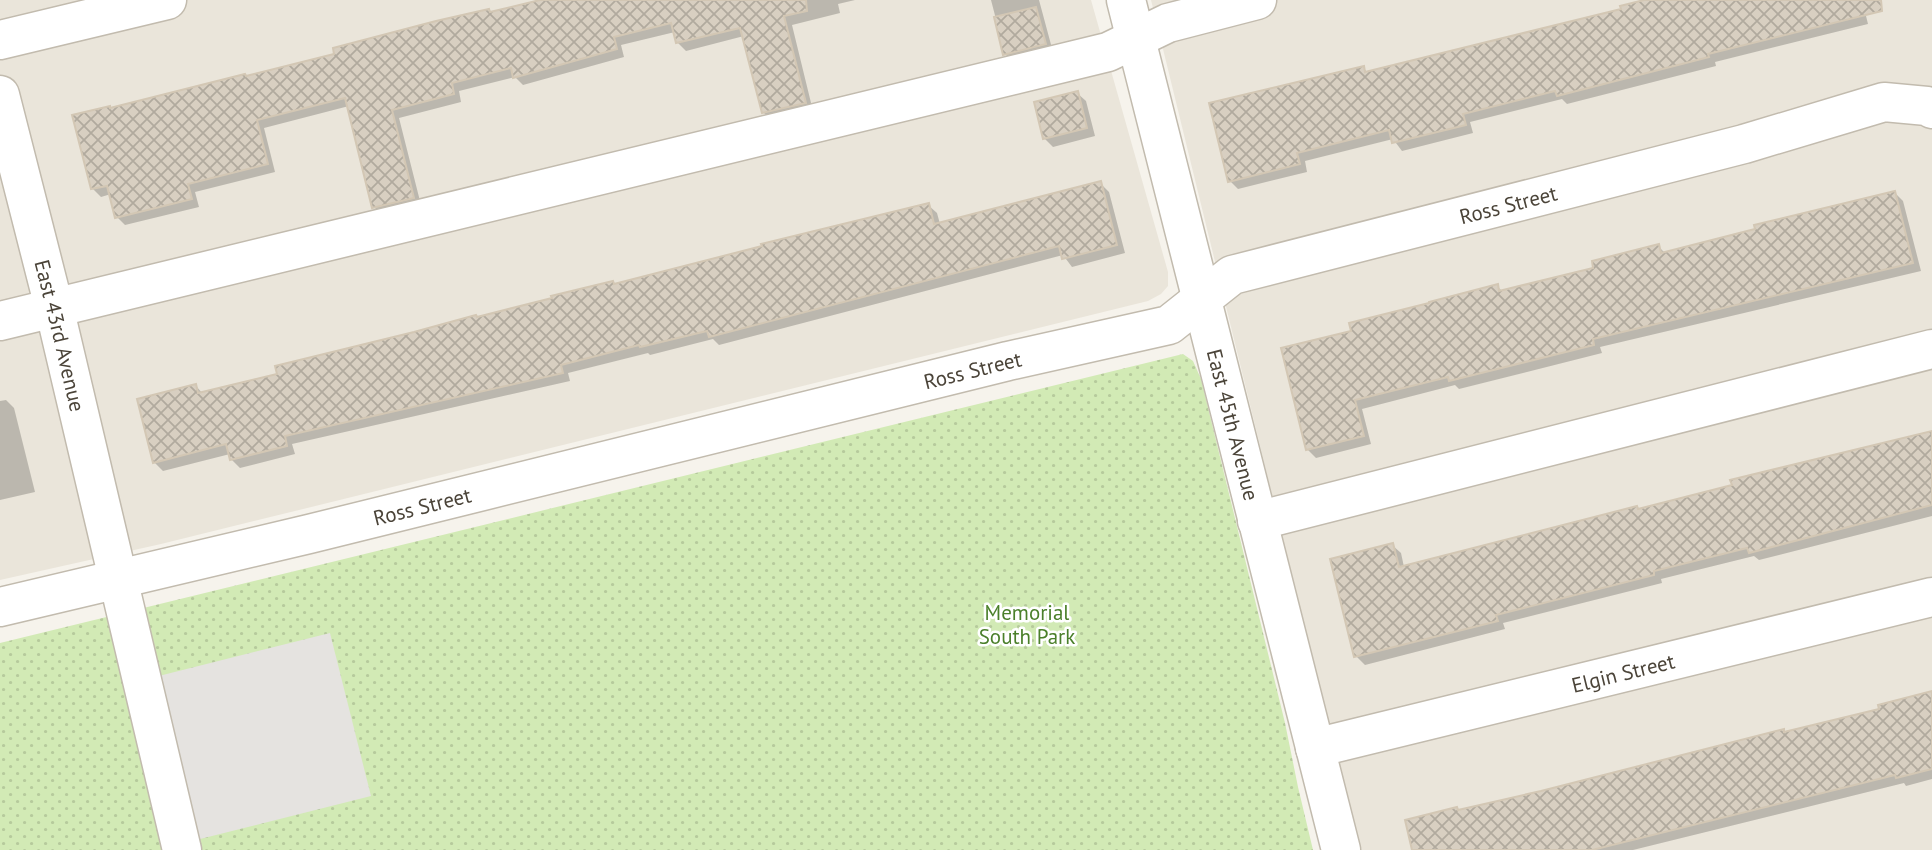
<svg xmlns="http://www.w3.org/2000/svg" width="1932" height="850" font-family="'PT Sans',sans-serif">
  <style>
    .residential { fill: #eae5da }
    .park { fill: url(#park-dots) }
    .parking { fill: #e5e3e0 }
    .shadow { fill: #0003 }
    .building { fill: url(#building-cross-hatch); stroke: #d3c7b4; stroke-width: 2 }
    .lines { fill: none; stroke-linecap: round; stroke-linejoin: round }
    .minor-casing { stroke: #c2bbae; stroke-width: 41 }
    .minor { stroke: #fff; stroke-width: 38 }
    .labels { text-anchor: middle; dominant-baseline: central; stroke-width: 5; stroke-linejoin: round; paint-order: stroke }
    .street-label { font-size: 21px; fill: #4b4439; stroke: #fff }
    .park-label { font-size: 21px; fill: #4a7f2a; stroke: #fff }
  </style>
  <defs>
    <pattern id="park-dots" width="8" height="8" patternUnits="userSpaceOnUse" patternTransform="scale(1.75)"><rect width="8" height="8" fill="#d2eab5"/><path d="M2 2h.1M6 6h.1" fill="none" stroke="#b6ca9c" stroke-width="1.8" stroke-linecap="round"/></pattern>
    <pattern id="building-cross-hatch" width="8" height="8" patternUnits="userSpaceOnUse" patternTransform="scale(1.75)"><rect width="8" height="8" fill="#d8cfc1"/><path d="M0 0l8 8M0 8l8-8" fill="none" stroke="#b1aa9e"/></pattern>
  </defs>
  <rect width="100%" height="100%" fill="#f6f3ec"/>
  <!-- residential -->
  <path class="residential" d="M0 0H1091L1168 272V286L1161 294 1148 301 161 544 0 580Z
    M1151 0H1932V850H1359Z"/>
  <!-- park -->
  <path class="park" d="M1183 354 1193 361 1201 379 1285 723 1298 787 1313 850H0V643Z"/>
  <!-- parking -->
  <path class="parking" d="M330 633 371 796 168 847 127 684Z"/>
  <!-- shadow -->
  <path class="shadow" d="M547 0H855L838 4 840 13 792 25 813 111 772 121 764 113 744 36 686 51 678 43 675 32 621 45 624 57 523 85 515 77 459 91 461 102 399 118 421 205 382 215 374 207 349 106 264 128 275 172 195 192 199 207 125 225 117 217 111 194 101 197 93 189 111 109 247 78Z
    M991 0H1039L1053 52 1013 62 1005 54Z
    M1652 0H1862L1868 24 1715 62 1716 66 1567 104 1562 99 1470 122 1473 133 1402 151 1393 139 1305 161 1307 172 1238 189 1230 181 1363 68 1368 73 1623 10Z
    M1077 93 1086 101 1095 136 1053 147 1045 139Z
    M1100 183 1109 192 1125 253 1072 267 1063 255 719 345 713 339 650 355 648 353 568 373 570 381 292 444 295 454 240 468 231 459 230 454 163 471 154 462 196 386 203 394 279 375 477 319 615 286 928 205 937 213 940 224Z
    M1895 193 1903 201 1921 271 1600 347 1602 353 1459 389 1455 385 1362 409 1371 444 1316 458 1308 450 1353 332 1497 286 1503 292 1595 269 1658 246 1665 253Z
    M6 400 14 408 35 492 0 500V401Z
    M1932 433V516L1759 560 1754 556 1661 579 1662 583 1503 623 1505 629 1365 665 1356 656 1392 545 1401 553 1404 567 1639 510Z
    M1932 693V779L1906 786 1904 783 1633 850H1414L1459 812 1881 710Z"/>
  <!-- building -->
  <path class="building" d="M540 0H806L807 11 784 16 806 103 762 113 740 28 676 43 671 23 614 37 617 49 513 78 511 68 452 83 454 94 392 110 414 198 372 208 345 98 257 120 268 164 188 184 192 199 115 218 107 186 91 189 72 115 110 106V108L245 74 246 76 334 54 333 48 436 21 489 9 490 12Z
    M1644 0H1881L1882 11 1708 54 1709 57 1557 96 1555 91 1463 114 1466 125 1392 143 1389 130 1297 153 1300 164 1228 182 1209 103 1364 66 1365 72 1621 9 1620 6Z
    M1036 7 1046 44 1003 55 994 17Z
    M1078 91 1087 128 1043 139 1034 102Z
    M1101 181 1117 245 1062 259 1059 246 709 337 707 331 640 347 639 345 561 365 563 373 285 436 287 446 230 460 226 444 153 463 137 399 196 384 198 393 277 374 275 366 414 332 476 315 477 317 552 298 551 296 613 281 614 284 762 246 761 244 929 203 934 224Z
    M1895 191 1913 263 1593 339 1594 345 1449 381 1448 377 1355 400 1364 436 1306 450 1281 348 1351 331 1349 323 1429 303V302L1498 284 1499 291 1593 268 1592 261 1659 244 1661 253 1755 229 1754 225Z
    M1932 431V505L1749 553 1747 548 1654 571V575L1496 615 1498 621 1354 657 1330 559 1393 543 1399 567 1637 506 1638 509 1732 485 1730 480Z
    M1932 691V769L1896 778 1895 775 1592 850H1412L1405 820 1457 807 1458 810 1541 791 1784 729V732L1879 709 1878 705Z"/>
  <g class="lines">
    <defs>
      <g id="minor">
        <path id="s1" d="M1126 0 1341 850"/>
        <path d="M0 40 167 0"/>
        <path id="s2" d="M0 95 54 307 182 850"/>
        <path d="M0 321 1108 52 1168 23 1257 0"/>
        <path d="M1257 521 1932 349"/>
        <path id="s3" d="M0 607 309 534 1008 361 1169 325 1232 275 1744 144 1884 102 1927 106 1932 109"/>
        <path id="s4" d="M1315 748 1932 597"/>
      </g>
    </defs>
    <!-- minor casing -->
    <use href="#minor" class="minor-casing"/>
    <!-- minor -->
    <use href="#minor" class="minor"/>
  </g>
  <g class="labels">
    <!-- street labels -->
    <g class="street-label">
      <text stroke="none"><textPath href="#s3" startOffset="1568">Ross Street</textPath></text>
      <text stroke="none"><textPath href="#s2" startOffset="248">East 43rd Avenue</textPath></text>
      <text stroke="none"><textPath href="#s3" startOffset="1001">Ross Street</textPath></text>
      <text stroke="none"><textPath href="#s1" startOffset="438">East 45th Avenue</textPath></text>
      <text stroke="none"><textPath href="#s3" startOffset="434">Ross Street</textPath></text>
      <text stroke="none"><textPath href="#s4" startOffset="317">Elgin Street</textPath></text>
    </g>
    <!-- park labels -->
    <g class="park-label">
      <text x="1027" y="612">Memorial<tspan x="1027" dy="24">South Park</tspan></text>
    </g>
  </g>
</svg>
